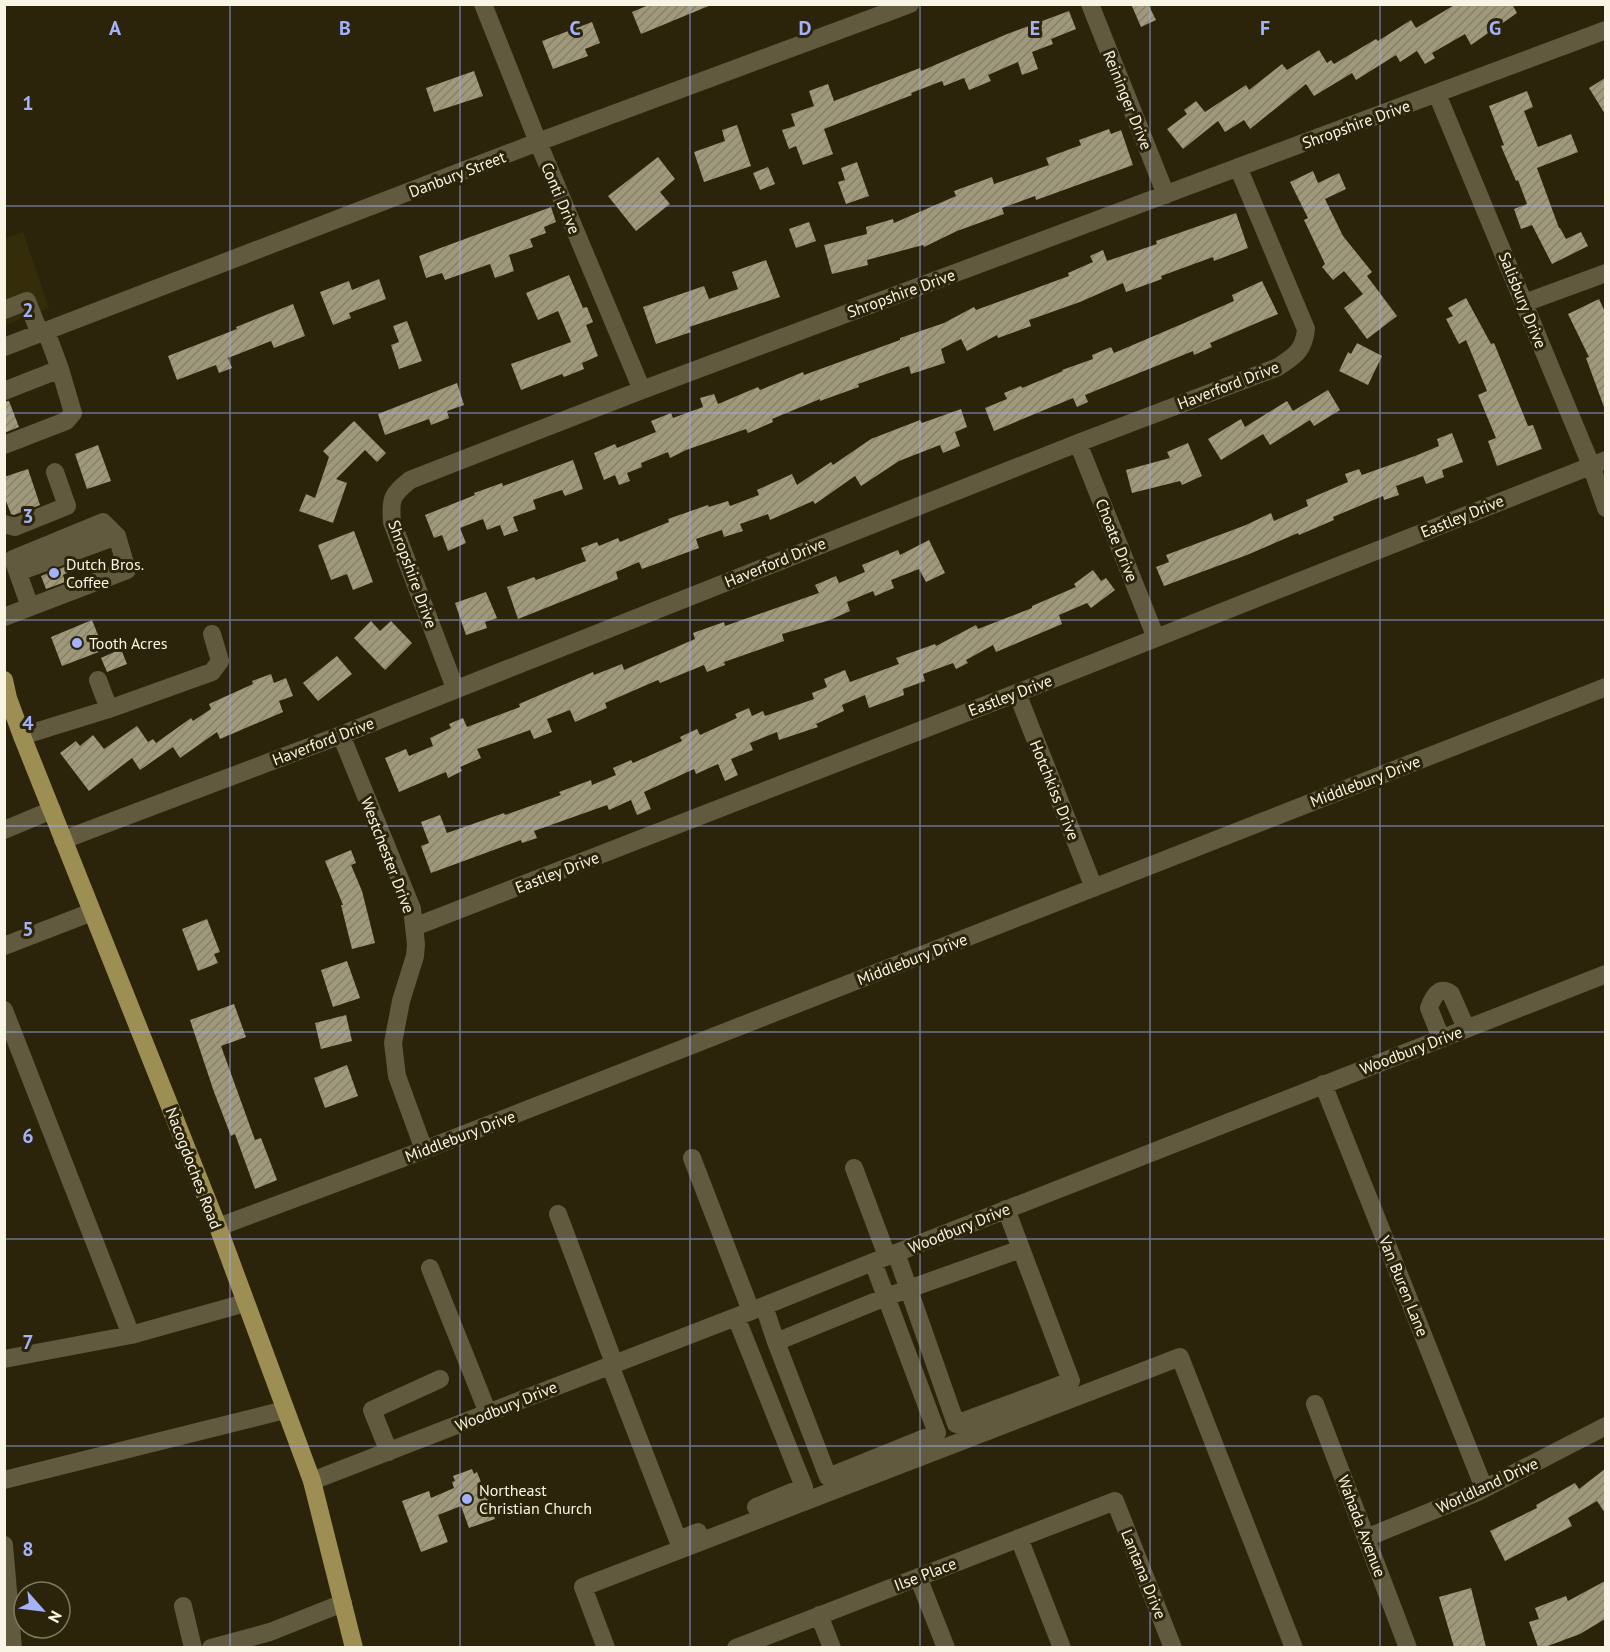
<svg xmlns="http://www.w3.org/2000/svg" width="1610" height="1652" font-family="'PT Sans',sans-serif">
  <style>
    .built { fill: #352d09 }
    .building { fill: url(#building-hatch) }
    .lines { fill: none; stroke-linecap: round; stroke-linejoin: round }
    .minor { stroke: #615a3e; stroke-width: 18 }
    .major { stroke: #9d8e54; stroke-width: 18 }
    .grid { fill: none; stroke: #a4b2fc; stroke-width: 1.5; stroke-opacity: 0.55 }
    .poi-dot { fill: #a4b2fc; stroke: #2b240a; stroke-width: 2 }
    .labels { text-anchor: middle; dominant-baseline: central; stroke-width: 6; stroke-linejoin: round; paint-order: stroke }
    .street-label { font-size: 16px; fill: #f9f5e5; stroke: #2b240a }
    .poi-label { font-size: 16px; fill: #f9f5e5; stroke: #2b240a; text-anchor: start }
    .grid-label { font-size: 20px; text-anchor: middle; font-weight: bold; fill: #a4b2fc; stroke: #2b240a; stroke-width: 6; stroke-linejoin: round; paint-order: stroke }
  </style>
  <defs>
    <pattern id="building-hatch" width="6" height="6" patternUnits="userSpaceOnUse" patternTransform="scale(1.5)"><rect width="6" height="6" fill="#a0987b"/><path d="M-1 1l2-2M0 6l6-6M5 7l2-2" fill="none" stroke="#86816b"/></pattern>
  </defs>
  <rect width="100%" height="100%" fill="#2b240a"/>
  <!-- built -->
  <path class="built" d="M23 232 49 308 5 325V239Z"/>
  <!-- building -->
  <path class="building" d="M651 4H711V5L641 34 632 12Z
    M1131 4H1148L1156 20 1141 27Z
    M1456 4H1512L1517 13 1471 45 1465 34 1432 53 1435 58 1425 64 1417 51 1400 62 1396 55 1356 80 1352 73 1314 96 1306 84 1250 129 1244 120 1225 132 1218 121 1183 149 1167 129 1187 114 1184 110 1196 101 1205 112 1246 85 1249 90 1282 64 1287 70 1319 50 1327 63 1331 60 1334 64 1376 39 1378 41 1411 20 1416 28Z
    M1069 11 1076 29 1051 39 1053 44 1032 52 1038 69 1022 75 1018 62 988 75 991 81 969 90 964 78 944 86 942 81 911 93 912 95 824 129 833 154 803 165 796 146 789 149 782 130 795 126 791 114 814 106 809 91 828 84 834 101 920 68 921 71 1007 34Z
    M592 22 600 43 585 49 588 56 553 69 542 41Z
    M474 71 483 96 434 112 426 88Z
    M1605 78V114L1589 88Z
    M1527 91 1533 107 1524 111 1538 147 1571 134 1578 152 1537 168 1559 228H1560L1566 239 1581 232 1588 246 1552 264 1532 225 1521 229 1514 209 1527 204 1518 180 1516 181 1501 146 1504 145 1489 106Z
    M737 125 751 166 704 182 694 152 725 141 722 130Z
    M1109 129 1111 134 1121 130 1133 165 1036 200 1035 196 1002 208 1004 214 957 231 924 247 923 245 867 260 868 265 832 274 824 245 867 234 866 227 893 219 894 223 956 196 954 191 992 177 994 184 1049 165 1046 158 1081 145 1079 140Z
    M658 157 675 179 660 192 670 204 636 231 608 196Z
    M857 162 869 196 846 204 838 182 845 180 841 168Z
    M768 167 775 184 760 190 753 173Z
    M1313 171 1318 183 1339 173 1346 189 1325 199 1343 236 1372 272 1367 276 1397 316 1367 339 1344 308 1363 294 1344 271 1333 280 1322 267 1325 264 1304 220 1308 218 1290 182Z
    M551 207 556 222 544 227 546 233 530 239 533 247 509 255 514 271 495 278 490 264 445 280 442 273 426 278 419 256Z
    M1236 213 1248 248 1214 261 1213 257 1161 276 1162 279 1126 292 1123 283 1080 302 1029 320 1031 326 998 338 997 335 967 351 961 339 941 349 945 363 911 374 909 366 858 384 859 387 820 401V399L772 419 773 422 748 433 746 429 686 450 670 458 668 452 641 463 642 467 627 473 630 481 619 485 615 475 604 480 594 453 615 444 617 448 656 432 651 421 671 413 673 418 703 407 700 398 714 394 718 404 758 387 760 390 803 372 804 375 900 340V338L944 323 974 307 976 310 1069 276 1068 273 1093 262 1090 256 1103 250 1107 261 1157 244 1156 241Z
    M809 222 816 241 796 248 789 229Z
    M766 260 780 297 689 327 691 332 656 344 643 307 704 286 709 299 738 289 732 272Z
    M569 275 583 308 587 307 593 322 586 325 598 356 582 363 584 369 564 377 562 374 521 390 511 364 571 342 558 311 538 320 526 293Z
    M379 279 386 299 349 313 351 318 333 325 320 292 349 281 352 290Z
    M1262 281 1278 314 1210 343 1212 347 1194 355 1193 351 1085 395 1088 402 1077 407 1073 398 994 431 985 408 1007 399 1004 393 1021 386 1022 388 1063 371 1062 370 1093 359 1092 355 1111 347 1114 353 1182 324 1234 301 1232 295Z
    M1466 298 1491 344 1494 343 1528 426 1533 425 1542 449 1497 466 1488 441 1496 438 1478 395 1487 391 1466 340 1459 344 1446 319 1453 316 1448 308Z
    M1599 299 1605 312V407H1604L1586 358 1589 357 1568 314Z
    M293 304 305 336 274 348 271 341 228 358 232 368 219 373 216 365 177 380 168 356 237 329 236 327Z
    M407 321 422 361 399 369 391 345 399 342 393 326Z
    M1357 343 1382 356 1368 385 1339 371 1348 352 1351 354Z
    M457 383 464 405 447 411 449 418 431 425 429 419 385 435 378 414Z
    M1328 390 1340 410 1314 426 1310 420 1270 445 1263 434 1221 460 1208 439 1241 419 1245 427 1287 401 1293 411Z
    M9 401 19 427 4 433V402Z
    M961 409 967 427 955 432 960 446 943 453 940 445 899 461 861 486 855 476 815 504 813 501 770 520 768 514 740 524 743 531 724 537 722 530 696 539 699 548 642 569 639 562 616 572 618 579 518 619 507 587 534 577 536 580 586 561 581 548 597 542 599 546 618 538 620 542 669 522 668 519 708 505 709 507 728 501 730 506 759 495 757 490 792 474 797 485 831 462 833 465 871 439 920 420 922 423Z
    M354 421 386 453 377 462 365 450 336 479 347 483 333 523 299 511 306 494 315 498 329 457 323 451Z
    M1452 433 1463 462 1442 470 1444 477 1426 484 1423 476 1396 486 1399 495 1384 500 1383 496 1333 517 1334 520 1299 535 1298 533 1247 555 1164 586 1156 567 1169 562 1166 555 1246 525 1271 513 1274 521 1308 506 1306 500 1348 482 1345 474 1359 469 1362 475 1415 456 1439 446 1437 439Z
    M1188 443 1202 476 1182 485 1180 481 1132 493 1126 470 1170 458 1167 452Z
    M98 445 111 481 87 489 75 454Z
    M573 460 583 489 565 496 562 490 533 500 536 509 513 517 518 531 504 536 500 525 487 530 483 519 460 528 466 543 448 551 442 535 434 538 425 515 475 495 474 493 502 483 503 486Z
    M28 469 40 505 14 515 11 514 4 496V477Z
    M354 531 373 582 353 590 347 574 331 580 318 545Z
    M929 540 945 573 926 582 919 569 891 580 894 588 875 596 873 591 847 602 850 611 830 620 782 634 784 641 724 662 725 665 707 672 704 665 660 683 658 680 605 703 607 708 575 722 570 710 547 719 552 732 534 739 530 730 477 749 481 758 460 767 462 771 448 778 446 772 399 792 385 758 406 749 409 756 433 746 430 738 451 728 449 724 463 718 467 727 520 707 519 704 593 672 594 675 622 664 624 670 695 639 693 633 724 622 725 626 819 593 815 585 836 576 839 583 865 572 862 565 898 550 900 555Z
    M72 564 74 570 63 575 65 582 46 589 41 576Z
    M1093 570 1101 581 1106 578 1115 590 1091 608 1087 603 1059 615 1062 624 996 652 993 645 966 660 968 663 956 669 953 663 923 674 925 681 903 689 904 695 869 708 865 695 842 705 844 711 816 724 818 727 779 740 777 732 750 743 753 750 731 759 738 775 725 781 718 764 696 774 694 769 644 792 651 809 637 815 631 800 609 810 607 805 534 831 537 838 522 843 521 840 431 873 421 846 429 843 421 822 440 815 447 833 504 813 505 815 561 795 559 792 591 780 592 785 616 775 613 768 631 760 633 763 682 741 680 737 697 729 700 735 737 718 735 714 749 708 752 716 763 711 765 716 814 699 812 693 827 687 824 679 845 670 850 682 899 664 896 658 935 644 936 646 976 625 978 629 1032 608V606L1076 587 1074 584Z
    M486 592 497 618 485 622 487 628 466 635 455 603Z
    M92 620 104 650 62 666 51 637Z
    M371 621 380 631 391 621 412 643 385 670 354 638Z
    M121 649 127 664 107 672 101 658Z
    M337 656 352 674 318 701 303 683Z
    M271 674 274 683 286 678 293 696 279 701 283 712 220 739 217 732 180 758 173 747 140 770 132 758 89 791 60 753 76 741 80 746 93 735 104 749 137 726 148 742 153 739 156 743 191 718 193 721 211 709 209 704 253 684 252 681Z
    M351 850 356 863 351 865 362 891 375 943 352 949 341 905H343L325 861Z
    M207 919 220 952 214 954 218 963 198 971 182 929Z
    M347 961 360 998 333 1007 321 970Z
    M234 1004 246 1037 221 1046 255 1140 261 1138 277 1180 255 1189 235 1134 231 1136 214 1092 190 1020Z
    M346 1015 352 1041 321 1049 315 1023Z
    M347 1065 358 1096 325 1108 314 1078Z
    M472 1469 474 1474 477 1472 495 1519 469 1528 461 1506 438 1515 448 1542 421 1552 402 1501 429 1491 431 1498 454 1488 452 1482 455 1481 453 1476Z
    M1605 1469V1513L1597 1501 1568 1518 1572 1526 1505 1561 1490 1531 1537 1508 1536 1505 1575 1483 1579 1489Z
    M1605 1581V1619L1580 1634 1545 1647H1538L1529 1622 1539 1619 1535 1608 1566 1596 1568 1601Z
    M1471 1588 1486 1647H1454L1439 1597Z"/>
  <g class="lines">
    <!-- minor -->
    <path class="minor" d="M483 4 538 142 642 390
      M1090 4 1166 195
      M1437 94 1591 465 1606 508
      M1524 303 1606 273
      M4 310 27 301 40 334
      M4 347 538 142 910 4
      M4 391 60 369 46 331
      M1078 443 1156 638
      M4 445 66 421 73 413 60 369
      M4 524 15 527 67 506 55 472
      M18 572 117 536
      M4 617 127 570 117 536 103 522 13 559 30 607
      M98 680 109 709
      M455 688 392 522C390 498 392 495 410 480L642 390 1606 30
      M1017 693 1094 888
      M341 735 412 909 416 944 415 956 401 1001 393 1043 397 1076 424 1150
      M22 736 109 709 212 672 220 661 212 634
      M4 830 52 810
      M63 840 341 735 1078 443 1278 367C1295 356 1304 350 1306 329L1238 167
      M414 927 1017 693 1606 460
      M4 946 92 912
      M4 1010 131 1335
      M1441 1038 1429 1008C1433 997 1439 985 1451 994L1466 1028
      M1323 1084 1484 1488
      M692 1158 751 1311
      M854 1168 887 1256
      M558 1214 614 1363
      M218 1227 424 1150 1606 687
      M896 1253 956 1424 1071 1381 1006 1209
      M430 1268 488 1413
      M764 1306 776 1342 828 1477 937 1433 873 1262
      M736 1317 804 1487 756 1507
      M776 1342 886 1297 1021 1249
      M4 1359 131 1335 245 1303
      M610 1365 678 1540 698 1532
      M1315 1404 1408 1648
      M389 1452 372 1410 440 1379
      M4 1480 285 1410
      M312 1481 764 1306 873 1262 1606 974
      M1019 1538 1062 1648
      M1366 1538 1476 1493 1606 1426
      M4 1545 13 1648
      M918 1577 946 1648
      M183 1606 193 1648
      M819 1615 832 1648
      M211 1648 270 1632 343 1603
      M606 1648 583 1587 1180 1357 1294 1648
      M736 1648 1115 1501 1173 1648"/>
    <!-- major -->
    <path class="major" d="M4 680 8 698 22 736 218 1227 312 1481 354 1648"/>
  </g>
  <!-- grid -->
  <path class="grid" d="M230 4V1648M460 4V1648M690 4V1648M920 4V1648M1150 4V1648M1380 4V1648M4 206H1606M4 413H1606M4 620H1606M4 826H1606M4 1032H1606M4 1239H1606M4 1446H1606"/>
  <!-- markers -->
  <g class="poi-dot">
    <circle cx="54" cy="573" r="6"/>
    <circle cx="77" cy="643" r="6"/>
    <circle cx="467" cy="1499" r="6"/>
  </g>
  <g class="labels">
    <!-- street labels -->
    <g class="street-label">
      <text transform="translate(1128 100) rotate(68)">Reininger Drive</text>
      <text transform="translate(1356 124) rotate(-20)">Shropshire Drive</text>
      <text transform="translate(457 174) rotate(-21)">Danbury Street</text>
      <text transform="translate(561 198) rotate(67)">Conti Drive</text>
      <text transform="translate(901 293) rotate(-20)">Shropshire Drive</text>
      <text transform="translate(1523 300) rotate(68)">Salisbury Drive</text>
      <text transform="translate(1228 385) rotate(-21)">Haverford Drive</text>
      <text transform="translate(1462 516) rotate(-22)">Eastley Drive</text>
      <text transform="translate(1117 540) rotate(68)">Choate Drive</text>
      <text transform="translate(775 562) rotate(-22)">Haverford Drive</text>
      <text transform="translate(413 574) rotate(70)">Shropshire Drive</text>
      <text transform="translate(1010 695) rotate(-21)">Eastley Drive</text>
      <text transform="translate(323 741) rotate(-21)">Haverford Drive</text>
      <text transform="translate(1365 781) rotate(-21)">Middlebury Drive</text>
      <text transform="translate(1055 790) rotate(68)">Hotchkiss Drive</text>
      <text transform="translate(388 855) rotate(69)">Westchester Drive</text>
      <text transform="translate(557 872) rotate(-21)">Eastley Drive</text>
      <text transform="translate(912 959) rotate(-21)">Middlebury Drive</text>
      <text transform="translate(1411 1050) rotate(-21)">Woodbury Drive</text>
      <text transform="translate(460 1136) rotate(-21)">Middlebury Drive</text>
      <text transform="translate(194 1168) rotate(69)">Nacogdoches Road</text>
      <text transform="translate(959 1228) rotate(-22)">Woodbury Drive</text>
      <text transform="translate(1404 1286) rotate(68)">Van Buren Lane</text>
      <text transform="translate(506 1406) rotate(-22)">Woodbury Drive</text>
      <text transform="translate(1487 1485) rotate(-25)">Worldland Drive</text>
      <text transform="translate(1362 1526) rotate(69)">Wahada Avenue</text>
      <text transform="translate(925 1574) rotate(-21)">Ilse Place</text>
      <text transform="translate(1144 1574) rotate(68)">Lantana Drive</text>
    </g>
    <!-- poi labels -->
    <g class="poi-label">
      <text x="66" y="564">Dutch Bros.<tspan x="66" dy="18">Coffee</tspan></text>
      <text x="89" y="643">Tooth Acres</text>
      <text x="479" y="1490">Northeast<tspan x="479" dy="18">Christian Church</tspan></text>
    </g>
  </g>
  <g class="grid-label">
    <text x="115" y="35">A</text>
    <text x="345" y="35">B</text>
    <text x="575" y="35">C</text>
    <text x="805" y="35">D</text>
    <text x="1035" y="35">E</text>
    <text x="1265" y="35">F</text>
    <text x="1495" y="35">G</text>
    <text x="28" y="110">1</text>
    <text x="28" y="317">2</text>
    <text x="28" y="523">3</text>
    <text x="28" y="730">4</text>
    <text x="28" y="936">5</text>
    <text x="28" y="1143">6</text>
    <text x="28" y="1349">7</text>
    <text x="28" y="1556">8</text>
  </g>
  <!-- border -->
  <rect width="1610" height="1652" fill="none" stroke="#f9f5e5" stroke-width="12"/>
  <!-- north arrow -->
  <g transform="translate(42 1610) rotate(118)"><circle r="28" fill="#2b240a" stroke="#7d7862" stroke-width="1.5"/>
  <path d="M0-4.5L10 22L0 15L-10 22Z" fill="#a4b2fc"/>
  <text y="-9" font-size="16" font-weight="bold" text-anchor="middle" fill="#f9f5e5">N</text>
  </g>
</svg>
